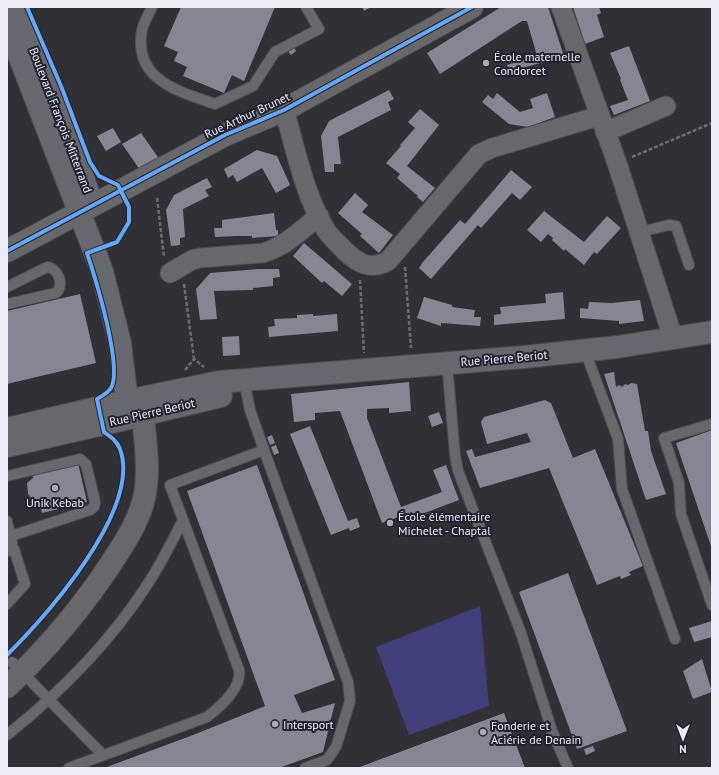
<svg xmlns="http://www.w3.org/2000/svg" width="719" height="775" font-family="'PT Sans',sans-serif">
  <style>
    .water { fill: #413f7a }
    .building { fill: #858594 }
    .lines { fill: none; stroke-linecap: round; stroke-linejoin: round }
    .service-casing { stroke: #4b4b51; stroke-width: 12 }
    .minor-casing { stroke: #4b4b51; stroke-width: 21 }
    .tertiary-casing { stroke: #4b4b51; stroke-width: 24 }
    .secondary-casing { stroke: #4b4b51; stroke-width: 24 }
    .primary-casing { stroke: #4b4b51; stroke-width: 24 }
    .path { stroke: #6c6c72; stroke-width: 2.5; stroke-dasharray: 4 2; stroke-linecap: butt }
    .service { stroke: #67676c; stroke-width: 10 }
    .minor { stroke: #67676c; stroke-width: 19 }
    .tertiary { stroke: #67676c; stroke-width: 22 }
    .secondary { stroke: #67676c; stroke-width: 22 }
    .primary { stroke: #66676f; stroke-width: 22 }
    .cycleway-casing { stroke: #222330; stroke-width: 6 }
    .cycleway { stroke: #66a8f1; stroke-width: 4 }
    .poi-dot { fill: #aaaab3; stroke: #222330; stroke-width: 1.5 }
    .labels { text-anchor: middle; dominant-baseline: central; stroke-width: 4; stroke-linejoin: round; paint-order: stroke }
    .poi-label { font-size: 12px; fill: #ececf6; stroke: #222330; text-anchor: start }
    .street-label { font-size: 12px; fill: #ececf6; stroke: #222330 }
  </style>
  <rect width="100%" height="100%" fill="#303036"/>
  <!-- water -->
  <path class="water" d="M480 606 489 706 409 735 376 647Z"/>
  <!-- building -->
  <path class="building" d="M181 7H275L244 81 232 75 224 93 183 76 187 67 174 61 178 52 164 46Z
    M362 7H371L364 11Z
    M501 7H548L564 56 509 72 507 65 537 56 527 21H522L440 74 427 53Z
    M573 7H599L601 13 597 15 604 37 585 44Z
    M629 46 650 101 614 115 610 106 628 100 620 80 621 79 610 53Z
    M294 47 296 51 291 55 288 51Z
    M389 90 394 99 388 102 391 110 338 137 341 164H334V172H325L321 136 329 121Z
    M497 93 520 112 533 108 530 99 547 93 555 117 528 127 509 124 482 102 488 95 493 99Z
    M420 109 439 125 407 166 435 188 423 202 417 197 418 196 397 178 400 174 386 163 401 146 400 145 415 128 408 122Z
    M113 128 121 142 106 151 97 136Z
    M141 133 160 160 140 170 122 144Z
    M257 150 277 156 290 185 276 193 262 168 237 182 233 175 228 178 224 169Z
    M511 170 532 187 520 200 512 193 481 228 478 225 431 279 419 268 423 262 460 220 465 224Z
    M207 178 212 187 205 190 209 196 183 209 185 237 180 238V245L171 246 166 210 174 195Z
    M355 193 368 205 362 212 393 235 379 253 360 236 362 234 338 213Z
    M544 211 584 242 607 216 621 228 597 254 594 252 584 265 565 249 564 251 552 240 553 238 548 234 541 242 527 230Z
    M274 213 276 230H278V236L252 238V236H236L215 237 214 228H222V220Z
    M304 243 352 284 342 296 324 281 322 283 293 256Z
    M258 269H279L280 277 273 278V286L253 288V290L214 291 217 319 200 320 196 289 210 273Z
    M563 292 565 319 494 325V315L501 314 500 307 546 303 545 294Z
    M80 294 96 363 7 384V311Z
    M424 297 452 305V307L475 310 474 317H481L480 326 441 323V326L417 318Z
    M640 300 644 321 619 324V321L580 318V308L588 309 589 302 612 303Z
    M313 314V316L337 314 338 331 269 337 268 327 275 326 274 319 297 318V315Z
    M239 336 240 355 223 356 222 337Z
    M614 372 616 387 619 385 622 387 625 384 628 385 631 383 637 384 645 431H648L651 451 666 494 646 500 604 374Z
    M409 382 411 411 389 413V408L367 409V418L401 507 442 492 433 470 446 465 459 500 414 517 412 512 382 523 340 411 315 413V420L294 422 291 394Z
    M545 400 551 403 573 458 595 449 643 566 629 572 631 575 621 579 620 576 597 585 549 468 480 488 466 451 472 449 475 457 531 442 527 433 487 444 481 422 484 417Z
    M439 412 443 423 432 427 428 416Z
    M310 426 348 521 357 518 360 527 350 531 349 528 331 535 290 434Z
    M712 430V549L676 443Z
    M272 435 275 443 270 445 267 437Z
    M276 445 279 453 274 455 271 447Z
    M78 463 87 502 42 513 39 502H34L28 494 27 483 33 478 32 474Z
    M257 465 335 680 294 695 302 713 335 703 323 752 279 768H104L193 735 265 706 187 491Z
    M568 573 627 731 577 749 519 592Z
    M712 621V637L694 642 689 628Z
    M702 659 712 692 693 699 683 671Z
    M504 713 525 768H357Z
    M593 746 595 751 586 755 584 749Z"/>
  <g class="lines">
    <defs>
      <path id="service" d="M152 7C149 14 144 22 142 30 133 80 178 91 215 104L253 86 275 52 319 29 306 7
        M640 232 669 225 676 226 689 265
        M7 287 47 267C58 268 65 285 56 293L7 304
        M585 351 618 439 622 489 675 639
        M447 363 455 455 458 471 521 633 552 731 568 768
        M712 424 664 438 679 483 681 514 712 605
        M264 450 348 682 350 701 336 747 327 760 305 768
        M7 476 80 459 86 464 95 502 94 507 90 510 11 536
        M7 521 12 543
        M7 551 14 549 25 584 7 604
        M12 662 103 755
        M7 735C61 692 112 640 149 582 162 562 172 541 183 520
        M69 768 207 717C220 707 242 688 239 670L170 485 264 450 250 410 244 380"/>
      <path id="minor" d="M561 7 617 163 673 338
        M284 110C296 149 304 195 326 230 331 238 339 244 345 251 358 263 370 271 388 261L479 154 492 148 599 116
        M605 132 666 106
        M170 273 192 260 200 258 263 253C286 246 301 230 319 216"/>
      <path id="tertiary" d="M7 251 225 135 284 110 472 7
        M7 429 127 401
        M7 446 129 418"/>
      <path id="secondary" d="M7 687C47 649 82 608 112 562 127 539 143 515 146 487 149 464 145 438 143 415"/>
      <path id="primary" d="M15 7 56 104 92 203
        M7 24 102 271 120 343 129 418 221 396
        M127 401 219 382 524 357 617 347 712 332"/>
    </defs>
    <!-- service casing -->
    <use href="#service" class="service-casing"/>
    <!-- minor casing -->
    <use href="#minor" class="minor-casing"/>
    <!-- tertiary casing -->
    <use href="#tertiary" class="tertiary-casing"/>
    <!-- secondary casing -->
    <use href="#secondary" class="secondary-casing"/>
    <!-- primary casing -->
    <use href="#primary" class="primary-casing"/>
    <!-- path -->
    <path class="path" d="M632 157 712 123
      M157 198 164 257
      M405 267 411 348
      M360 280 364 353
      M184 284 194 359
      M185 370 194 359 204 367"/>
    <!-- service -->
    <use href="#service" class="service"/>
    <!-- minor -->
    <use href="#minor" class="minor"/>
    <!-- tertiary -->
    <use href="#tertiary" class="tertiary"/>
    <!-- secondary -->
    <use href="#secondary" class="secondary"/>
    <!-- primary -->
    <use href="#primary" class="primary"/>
    <defs>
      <path id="cycleway" d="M7 251 225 135 284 110 472 7
        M7 655C46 616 142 509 120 449 117 441 111 437 104 432L97 399C102 396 108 393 111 388 123 367 95 277 87 253L117 242 129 222V207L118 185 99 176 90 162 61 86 27 7"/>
    </defs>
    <!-- cycleway casing -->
    <use href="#cycleway" class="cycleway-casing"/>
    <!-- cycleway -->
    <use href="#cycleway" class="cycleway"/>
  </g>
  <!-- markers -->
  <g class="poi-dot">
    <circle cx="486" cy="63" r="4"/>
    <circle cx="55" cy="488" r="4"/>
    <circle cx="390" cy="523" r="4"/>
    <circle cx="275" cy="724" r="4"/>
    <circle cx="483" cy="732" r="4"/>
  </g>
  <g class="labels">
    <!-- poi labels -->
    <g class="poi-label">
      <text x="494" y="56">École maternelle<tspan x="494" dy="14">Condorcet</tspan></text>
      <text x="55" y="502" text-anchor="middle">Unik Kebab</text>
      <text x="398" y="516">École élémentaire<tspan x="398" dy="14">Michelet - Chaptal</tspan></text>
      <text x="283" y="724">Intersport</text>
      <text x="491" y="725">Fonderie et<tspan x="491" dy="14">Aciérie de Denain</tspan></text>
    </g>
    <!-- street labels -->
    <g class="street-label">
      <text transform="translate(247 115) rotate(-25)">Rue Arthur Brunet</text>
      <text transform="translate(61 120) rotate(69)">Boulevard François Mitterrand</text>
      <text transform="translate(504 358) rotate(-5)">Rue Pierre Beriot</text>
      <text transform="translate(152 412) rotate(-13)">Rue Pierre Beriot</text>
    </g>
  </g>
  <!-- border -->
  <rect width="719" height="775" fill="none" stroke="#ececf6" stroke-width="16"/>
  <!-- north arrow -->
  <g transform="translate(683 739) rotate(180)" stroke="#222330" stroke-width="3" paint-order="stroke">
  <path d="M0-3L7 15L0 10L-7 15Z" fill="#ececf6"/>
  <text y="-6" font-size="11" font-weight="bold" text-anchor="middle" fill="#ececf6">N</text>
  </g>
</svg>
